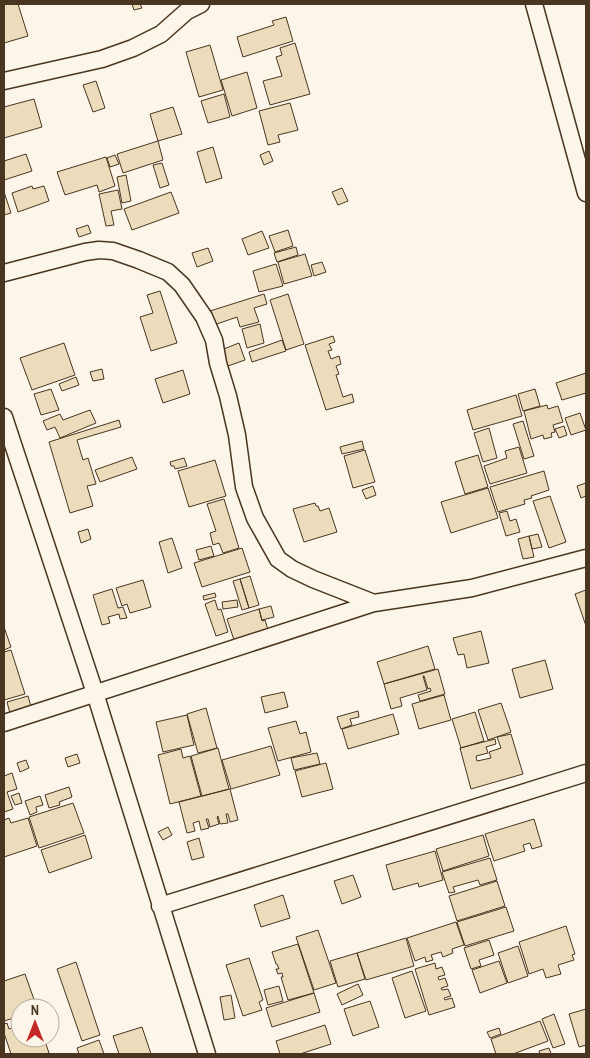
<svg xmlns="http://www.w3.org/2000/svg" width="590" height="1058" font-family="'Archivo Narrow',sans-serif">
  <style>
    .building { fill: #ecdcbc; stroke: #4a3520 }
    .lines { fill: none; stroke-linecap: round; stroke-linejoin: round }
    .minor-casing { stroke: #4a3520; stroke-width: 19 }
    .minor { stroke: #fbf6e9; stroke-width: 16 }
  </style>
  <rect width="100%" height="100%" fill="#fbf6e9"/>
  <!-- building -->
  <path class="building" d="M7 4H18L28 36 4 43V5Z
    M132 4H140L142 8 134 10Z
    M286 17 293 41 243 57 237 37 274 25 272 21Z
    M295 43 310 94 270 105 263 81 282 76 276 57 282 55 280 48Z
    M210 45 223 90 199 97 186 52Z
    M247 72 257 108 232 116 221 80Z
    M96 81 105 108 93 112 83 85Z
    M224 94 230 117 208 123 201 101Z
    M34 99 42 127 4 138V107Z
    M290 103 298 130 278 135 280 142 268 145 259 111Z
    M173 107 182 134 158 141 150 114Z
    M158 141 163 160 123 173 117 154Z
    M213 147 222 178 206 183 197 152Z
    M269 151 273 161 264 165 260 155Z
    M26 154 32 171 4 180V161Z
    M115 155 119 164 110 167 107 158Z
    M106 157 115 186 99 192 97 185 65 195 57 172Z
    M162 163 169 185 160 188 153 165Z
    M126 175 131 201 122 203 117 177Z
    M32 186 33 189 44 186 49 201 18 212 12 193Z
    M342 188 348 201 338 205 332 192Z
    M118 190 122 209 111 211 114 225 106 226 99 194Z
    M4 192 11 213 4 215Z
    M171 192 179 213 132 230 124 209Z
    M88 225 91 233 79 237 76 229Z
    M288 230 293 246 275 252 269 236Z
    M262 231 269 248 248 255 242 239Z
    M296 247 298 255 277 262 274 253Z
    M208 248 213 261 197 267 192 253Z
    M305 254 312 276 284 284 278 262Z
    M322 262 326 272 314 276 311 265Z
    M276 264 283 286 259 292 253 271Z
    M160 291 177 343 151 351 140 317 153 313 147 295Z
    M264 294 267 304 254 308 259 322 240 327 237 317 214 325 210 311Z
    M288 294 304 344 286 350 270 300Z
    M260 324 264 343 247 348 242 329Z
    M333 336 335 342 329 344 332 350 328 351 331 359 339 356 341 364 336 366 339 374 336 375 343 397 352 394 354 402 326 410 305 345Z
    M282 340 286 351 252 362 249 352Z
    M64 343 75 375 32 390 20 358Z
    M239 343 245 360 228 366 221 350Z
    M102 369 104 379 93 381 90 372Z
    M183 370 190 394 163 403 155 379Z
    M586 373V393L562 400 556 383Z
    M76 377 79 385 62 391 59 384Z
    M51 389 59 410 41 415 34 394Z
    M535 389 540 406 523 411 518 394Z
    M516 395 522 416 473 430 467 410Z
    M547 405 548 409 558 406 563 422 553 425 555 432 551 433 552 437 544 439 543 435 531 439 524 411Z
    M90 410 96 423 60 438 55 427 47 430 43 421 60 414 63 420Z
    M580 413 586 430 571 435 565 418Z
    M119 420 121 427 77 440 83 460 88 458 96 484 87 486 93 506 70 513 49 442Z
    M523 421 534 456 524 459 513 424Z
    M564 426 567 435 559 438 555 429Z
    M489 428 497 458 483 462 474 433Z
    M362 441 364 449 342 454 340 447Z
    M519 447 527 473 490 484 484 466 507 458 505 451Z
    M365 450 375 482 353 488 344 456Z
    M478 455 488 487 465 494 455 462Z
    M132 457 137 469 100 482 95 470Z
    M184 458 187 466 175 469 174 466H171L170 462Z
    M215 460 226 496 189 507 178 471Z
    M544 471 549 490 531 496 532 498 524 500 525 504 498 512 490 487Z
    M586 483V496L581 498 577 486Z
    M373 486 376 495 366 499 362 490Z
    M488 488 498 518 451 533 441 502Z
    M550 496 566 542 549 548 533 501Z
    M224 499 239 548 223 553 219 543 213 545 210 533 216 531 207 504Z
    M315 503 316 506H318L320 511 329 508 337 532 304 542 293 509Z
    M507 511 510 521 516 519 520 532 506 536 499 513Z
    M88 529 91 539 81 543 78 532Z
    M538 534 542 547 532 549 529 536Z
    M529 536 534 557 523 559 518 539Z
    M172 538 182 568 168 573 159 542Z
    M211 546 214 556 199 560 196 550Z
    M242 548 250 572 202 587 194 563Z
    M250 576 259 605 249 608 240 579Z
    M240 579 249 608 242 610 233 581Z
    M143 580 151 607 130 613 127 604 122 606 116 588Z
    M112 589 118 608 123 607 127 618 120 619 119 614 108 617 110 623 102 625 93 595Z
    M586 590V626L575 594Z
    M215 593 216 597 204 600 203 596Z
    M215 600 218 610 221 609 228 632 216 636 205 604Z
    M237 600 238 607 223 609 222 602Z
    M271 606 274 617 262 620 259 609Z
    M259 609 262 621 265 620 269 633 235 643 227 619Z
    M4 627 11 647 4 650Z
    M481 631 489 663 467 668 464 654 458 655 453 638Z
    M428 646 435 669 384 684 377 662Z
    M11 650 25 694 4 700V652Z
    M545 660 553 689 520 698 512 669Z
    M438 669 445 694 420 701 418 695 431 691 430 688 428 689 424 676H423L427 690 400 698 402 706 391 709 384 684Z
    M284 692 288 707 265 713 261 697Z
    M444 695 451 720 419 729 412 704Z
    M28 696 32 710 11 717 7 702Z
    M501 703 511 732 488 740 478 710Z
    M206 708 217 748 198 753 187 714Z
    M358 711 359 717 350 719 352 725 341 729 337 717Z
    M475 712 484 741 461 748 452 719Z
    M393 714 399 734 348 749 342 729Z
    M187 715 194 745 163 752 156 722Z
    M296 721 300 734 306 732 311 752 278 761 268 728Z
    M511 734 523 774 471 789 460 748 495 739 496 744 486 747 488 753 476 756 477 761 491 758 489 752 501 748 497 737Z
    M271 746 280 775 231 789 222 760Z
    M218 748 229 789 202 796 191 756Z
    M181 749 183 758 190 756 201 796 170 804 158 755Z
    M317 753 320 764 294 770 291 758Z
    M77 754 80 763 68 767 65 758Z
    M26 760 29 768 20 772 17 763Z
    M326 763 333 789 302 797 295 771Z
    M12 773 17 789 7 792 13 809 4 812V776Z
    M69 787 72 797 59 802 60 805 49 808 45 795Z
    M230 789 238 820 230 822 228 814H226L228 823 220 824 218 816 217 817 219 824 210 827 208 819H206L209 828 201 830 199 821 193 823 195 831 187 833 179 802Z
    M19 793 22 803 15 805 11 796Z
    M40 796 43 805 36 807 37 812 30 815 25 801Z
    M73 803 84 833 39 848 29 817Z
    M9 818 11 823 28 818 37 846 4 857V820Z
    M534 819 542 846 532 849 530 843 523 845 525 851 494 861 485 834Z
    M168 827 172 835 163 840 158 832Z
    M85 835 92 858 49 873 41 850Z
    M483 835 489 856 443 871 436 849Z
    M199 838 204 857 192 860 187 842Z
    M435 851 443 880 419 887 418 883 393 890 386 865Z
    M490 858 497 880 480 885 478 880 453 887 455 892 449 893 442 872Z
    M353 875 361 897 342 904 334 881Z
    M497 881 505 906 457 921 449 896Z
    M283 895 290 918 261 927 254 905Z
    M506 907 514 931 465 946 457 922Z
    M456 922 464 945 452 949 453 953 443 957 441 952 431 955 433 960 426 962 425 957 415 961 407 938Z
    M566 926 575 954 572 955 574 960 558 965 561 974 546 978 543 969 529 974 519 942Z
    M318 930 336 983 314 990 296 937Z
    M406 938 414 966 366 980 357 953Z
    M489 940 494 955 479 960 481 966 471 969 464 948Z
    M298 944 314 993 288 1000 281 977H283L282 973 278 974 276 969H279L277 964H276L272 952Z
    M518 946 528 976 508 983 498 953Z
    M357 953 365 979 338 987 330 961Z
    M249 958 263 1000 259 1002 262 1010 243 1016 226 965Z
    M499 961 507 983 480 993 472 970Z
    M76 962 100 1035 82 1041 57 969Z
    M435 963 436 969 442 967 445 975 438 977 439 980 445 978 448 986 441 988 442 990 448 989 451 996 444 998 445 1000 452 998 455 1007 429 1015 415 969Z
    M412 971 426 1011 405 1018 392 978Z
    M25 974 37 1008H20V1016L4 1021V981Z
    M358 984 363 995 342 1005 337 994Z
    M279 986 283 1001 268 1005 264 990Z
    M314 993 320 1012 272 1027 266 1008Z
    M231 995 235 1018 224 1020 220 997Z
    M370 1001 379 1027 353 1036 344 1009Z
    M586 1009V1045L579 1047 569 1014Z
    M554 1014 565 1044 553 1048 542 1019Z
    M540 1021 548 1041 513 1054H496L491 1039Z
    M7 1023 9 1029 20 1025V1038H44L49 1053 45 1054H11L4 1033V1024Z
    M325 1025 331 1044 300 1054H280L276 1041Z
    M142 1027 151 1054H119L113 1036Z
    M499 1028 501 1034 490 1038 487 1032Z
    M99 1040 104 1054H79L77 1048Z
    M549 1048 551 1054H540L539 1051Z"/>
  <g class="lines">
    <defs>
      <path id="minor" d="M534 4 586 193
        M4 81 102 59 133 48 161 34 187 11 201 4
        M4 273 85 252 99 250 113 251 139 260 168 272 182 285 204 317 214 340 218 363 228 396 237 435 244 487 255 518 278 559 292 569 313 579 374 603
        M4 417 95 693 207 1054
        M4 723 374 603 472 588 586 558
        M160 906 586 773"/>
    </defs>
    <!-- minor casing -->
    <use href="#minor" class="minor-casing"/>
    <!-- minor -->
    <use href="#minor" class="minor"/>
  </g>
  <!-- border -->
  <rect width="590" height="1058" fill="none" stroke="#4a3520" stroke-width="10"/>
  <!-- north arrow -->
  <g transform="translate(35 1023)"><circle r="24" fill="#fbf6e9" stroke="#b4a999"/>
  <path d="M0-4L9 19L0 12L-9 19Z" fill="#c62828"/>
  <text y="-8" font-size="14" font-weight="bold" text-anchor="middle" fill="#4a3520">N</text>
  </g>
</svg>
